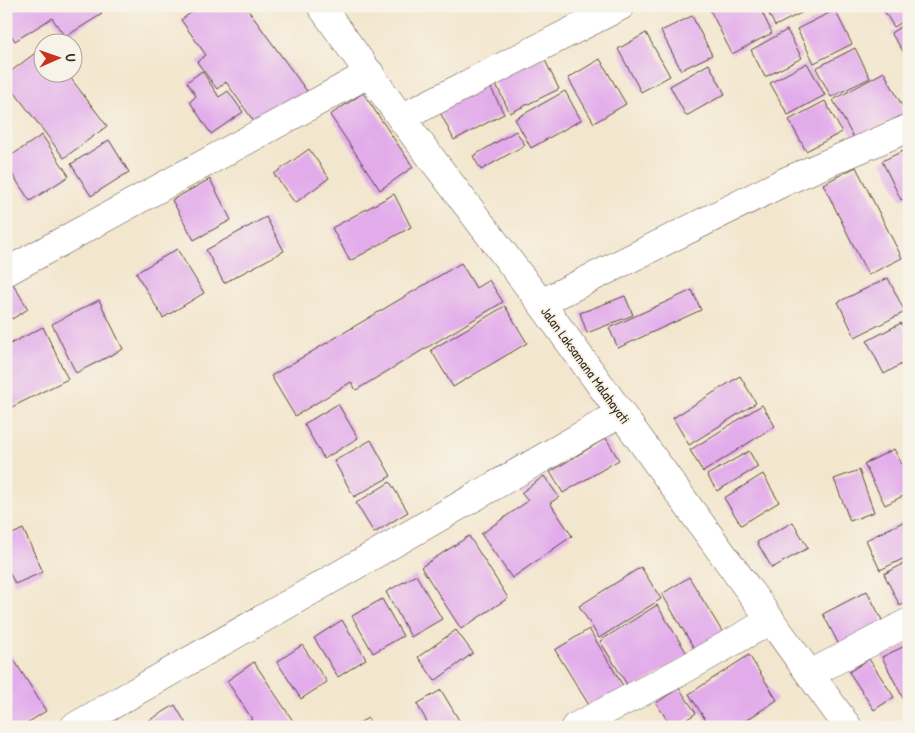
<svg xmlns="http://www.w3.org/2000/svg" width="915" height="733" font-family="'Patrick Hand',sans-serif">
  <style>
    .building { fill: #e2aceb }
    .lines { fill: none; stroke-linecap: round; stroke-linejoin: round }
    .minor-casing { stroke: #574638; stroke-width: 29 }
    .trunk-casing { stroke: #574638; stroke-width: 29 }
    .minor { stroke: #fff; stroke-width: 28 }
    .trunk { stroke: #fff; stroke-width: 28 }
    .labels { text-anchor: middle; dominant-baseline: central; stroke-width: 4; stroke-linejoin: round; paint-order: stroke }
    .street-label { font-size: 14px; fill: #3b2a1e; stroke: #f7f3e8 }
  </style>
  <rect width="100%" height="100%" fill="#f7f3e8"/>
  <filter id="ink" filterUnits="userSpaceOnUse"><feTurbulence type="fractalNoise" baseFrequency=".02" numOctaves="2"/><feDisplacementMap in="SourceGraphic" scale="10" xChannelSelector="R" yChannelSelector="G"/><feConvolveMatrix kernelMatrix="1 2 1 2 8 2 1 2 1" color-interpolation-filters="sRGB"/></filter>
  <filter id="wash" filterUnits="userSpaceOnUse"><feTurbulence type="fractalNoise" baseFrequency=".0096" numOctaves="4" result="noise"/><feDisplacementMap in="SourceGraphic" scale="20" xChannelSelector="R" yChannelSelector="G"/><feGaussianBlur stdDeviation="1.12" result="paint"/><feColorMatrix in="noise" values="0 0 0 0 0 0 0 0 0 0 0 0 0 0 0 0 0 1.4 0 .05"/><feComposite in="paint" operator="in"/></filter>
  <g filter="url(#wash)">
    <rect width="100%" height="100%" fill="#f3e6ce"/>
    <g id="blocks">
      <!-- building -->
      <path class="building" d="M6 6H97L102 14 65 37 52 18 15 41 6 27Z
        M200 6H245L309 94 260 130 226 82 217 89 197 62 206 55 181 20Z
        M708 6H759L772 33 732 54Z
        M765 6H806L807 10 775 26Z
        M881 6H909V18L894 27Z
        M835 10 852 44 814 63 797 29Z
        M692 16 712 55 681 70 661 31Z
        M909 21V60L891 33Z
        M787 30 802 58 765 77 751 50Z
        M646 33 670 76 641 92 618 49Z
        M42 48V72H66L107 126 64 158 6 81V75Z
        M855 48 870 78 831 97 816 68Z
        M543 56 559 89 510 113 494 80Z
        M600 59 626 104 594 123 568 78Z
        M807 63 825 95 788 115 770 83Z
        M709 64 725 94 686 116 670 86Z
        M202 71 219 97 228 91 243 112 211 134 190 102 196 96 187 82Z
        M884 72 906 113 855 140 833 100Z
        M487 80 504 114 454 140 437 106Z
        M565 91 581 120 531 148 515 119Z
        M363 93 413 167 380 190 330 115Z
        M825 101 842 132 806 151 789 120Z
        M516 131 525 145 481 170 473 156Z
        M42 135 69 176 30 201 6 165V159Z
        M109 140 129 172 91 196 71 164Z
        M909 148V196L901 200 882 161Z
        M309 149 329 178 295 203 274 174Z
        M856 167 902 258 868 275 823 184Z
        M210 179 231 220 194 240 172 200Z
        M394 194 411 227 350 261 332 228Z
        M266 217 284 251 224 283 206 250Z
        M177 249 204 293 163 318 136 273Z
        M461 263 476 288 489 280 503 302 356 390 351 382 295 416 271 376Z
        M888 278 905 312 855 337 838 302Z
        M12 282 28 309 12 319 6 310V286Z
        M692 290 701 310 618 348 609 328Z
        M625 296 633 315 587 333 580 313Z
        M99 300 123 349 76 373 52 324Z
        M505 306 527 343 453 387 431 350Z
        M901 323 909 338V360L884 374 867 341Z
        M43 327 68 379 6 410V346Z
        M740 376 756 403 689 445 673 418Z
        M338 404 358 438 324 459 304 424Z
        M762 405 775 426 703 472 690 450Z
        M606 438 619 460 563 493 550 472Z
        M371 440 391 476 354 497 334 461Z
        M894 449 909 478V493L885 505 864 464Z
        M749 451 758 467 717 491 707 475Z
        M859 470 874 512 850 521 834 479Z
        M763 474 779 502 741 525 724 498Z
        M544 476 559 497 550 503 572 536 512 578 481 534 528 501 521 493Z
        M390 482 408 512 374 533 356 503Z
        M907 520 909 556 880 570 866 540Z
        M793 522 808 548 772 568 757 542Z
        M23 529 43 572 15 584 6 565V537Z
        M469 536 508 598 461 629 421 567Z
        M909 561V601L900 606 884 574Z
        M641 567 661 599 599 638 579 606Z
        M416 575 442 619 411 637 386 592Z
        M689 577 723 633 695 650 662 594Z
        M867 591 883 622 839 645 823 614Z
        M382 599 403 636 373 653 352 616Z
        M657 605 688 655 631 691 600 641Z
        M342 620 366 659 338 677 314 638Z
        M589 629 625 689 592 710 555 650Z
        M456 630 473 653 435 681 418 657Z
        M909 644V710L882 657Z
        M302 645 327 682 301 699 277 662Z
        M6 647 46 711 21 727H6Z
        M749 655 777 700 736 727H710L689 694Z
        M869 659 894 697 874 710 849 672Z
        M254 662 297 727H241L252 719 227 681Z
        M679 688 696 713 676 727H672L656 703Z
        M441 690 463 727H430L417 704Z
        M175 705 188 727H138Z
        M368 718 373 727H352Z"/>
    </g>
  </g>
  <g filter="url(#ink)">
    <use href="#blocks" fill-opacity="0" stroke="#574638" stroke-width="1"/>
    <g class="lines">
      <defs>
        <path id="minor" d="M401 118 621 6
          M6 272 370 73
          M541 303 786 181 909 128
          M810 674 909 622
          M74 727 621 413
          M575 727 678 673 771 620"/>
        <path id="trunk" d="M321 6 401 118 541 303 848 727"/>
      </defs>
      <!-- minor casing -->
      <use href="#minor" class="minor-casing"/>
      <!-- trunk casing -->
      <use href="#trunk" class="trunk-casing"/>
      <!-- minor -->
      <use href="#minor" class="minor"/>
      <!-- trunk -->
      <use href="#trunk" class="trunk"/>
    </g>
  </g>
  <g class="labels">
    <!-- street labels -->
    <g class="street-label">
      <text transform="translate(586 365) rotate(54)">Jalan Laksamana Malahayati</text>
    </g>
  </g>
  <!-- margin -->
  <rect width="915" height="733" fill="none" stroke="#f7f3e8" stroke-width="25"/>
  <!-- north arrow -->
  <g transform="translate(58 58) rotate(88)"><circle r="24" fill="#f7f3e8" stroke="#aca397"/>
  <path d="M0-4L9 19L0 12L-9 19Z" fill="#c8321e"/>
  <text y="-8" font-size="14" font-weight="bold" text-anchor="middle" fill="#3b2a1e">U</text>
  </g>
</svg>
